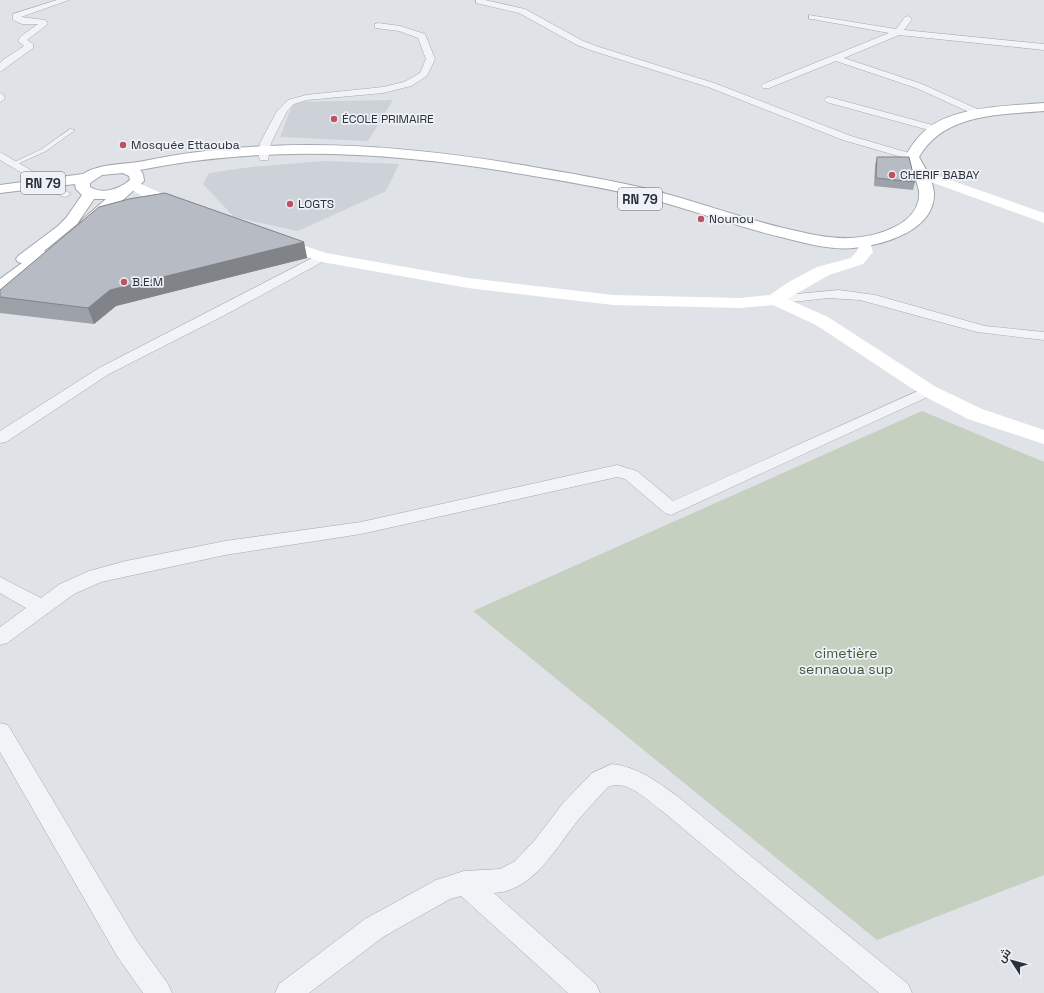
<svg xmlns="http://www.w3.org/2000/svg" width="1044" height="993" font-family="'Space Grotesk',Cairo,sans-serif">
  <style>
    .built { fill: #cdd1d8 }
    .green { fill: #c5d0c1 }
    .lines { fill: none; stroke-linecap: round; stroke-linejoin: round }
    .lane-casing { stroke: #a5a9b0; stroke-width: 1 }
    .street-casing { stroke: #a5a9b0; stroke-width: 1 }
    .primary-casing { stroke: #a0a7b1; stroke-width: 2 }
    .lane { fill: #f1f3f6; fill-rule: evenodd }
    .street { fill: #f1f3f6; fill-rule: evenodd }
    .secondary { fill: #fff; fill-rule: evenodd }
    .primary { fill: #fff; fill-rule: evenodd }
    .wall { fill: #9da1a8 }
    .shaded-wall { fill: #808388 }
    .building { fill: #b7bbc3; stroke: #808388 }
    .poi-dot { fill: #bf5161; stroke: #eef1f5; stroke-width: 1.5 }
    .labels { text-anchor: middle; dominant-baseline: central; stroke-width: 3.5; stroke-linejoin: round; paint-order: stroke }
    .far-poi-label { font-size: 12px; fill: #2a303c; stroke: #eef1f5; text-anchor: start }
    .shield { fill: #eef1f5; stroke: #656a74; stroke-width: 1 }
    .shield-label { font-size: 13px; font-weight: bold; fill: #2a303c }
    .park-label { font-size: 14px; fill: #3e5639; stroke: #eef1f5 }
  </style>
  <rect width="100%" height="100%" fill="#dfe2e7"/>
  <!-- built -->
  <path class="built" d="M393 100 368 141 280 137 293 102Z
    M325 161 399 164 386 191 298 231 234 217 203 184 209 173 251 167Z"/>
  <!-- green -->
  <path class="green" d="M922 411 1044 462V875L877 940 473 611Z"/>
  <g class="lines">
    <defs>
      <path id="lane" d="M70 129 75 130 46 151 13 166 8 165 42 149Z"/>
      <path id="street" d="M57 0H69L21 17 45 20 48 24 27 40 33 44V48L0 72V63L3 60 24 46 18 41 20 37 38 24H22L13 20V14Z
        M476 0H485L525 9 583 41 599 47 714 83 851 136 916 155 917 157 912 160 843 140 708 87 593 51 577 45 519 13 476 3Z
        M809 15 896 29 905 17 908 16 912 19 904 30 1044 44V50L899 35 844 58 922 84 984 112 985 114 980 117 916 88 836 61 769 88H763L761 86 763 84 889 33 812 19H809Z
        M378 23 400 26 425 34 435 59 427 76 411 86 383 93 307 100 294 104 287 111 271 143 268 160H260L258 153 260 143 277 111 288 100 306 95 383 87 404 82 420 73 426 59 418 38 399 31 375 28V24Z
        M0 93 3 94 5 99 0 102Z
        M829 97 940 127 941 129 936 132 826 102 824 100 826 98Z
        M0 152 71 194 65 197 61 196 0 160Z
        M322 253 326 254 328 257 326 260 223 316 109 374 6 442 0 443V431L99 368Z
        M839 290 875 295 985 326 1044 332V340L977 332 860 300 828 298 775 304 770 303 768 300 770 297 775 296Z
        M929 386 934 388 937 391 934 394 671 515 665 513 625 479 617 477 361 534 225 555 101 582 74 594 7 643 0 645V627L26 608 0 593V577L41 598 60 584 89 571 126 561 225 541 361 522 617 465 637 471 673 501Z
        M0 723 8 725 135 938 168 984 172 993H143L117 956 0 752Z
        M612 764C638 767 656 781 677 796L908 984 912 993H879L661 810C647 800 626 778 608 787 598 798 588 808 579 819 556 847 534 891 494 893L596 984 600 993H568L461 896 450 899 383 937 309 993H275L279 984 365 919 436 880 464 871 500 869 515 861 535 840 563 803 592 773Z"/>
      <path id="primary" d="M1044 103V111C1000 115 944 113 919 157 925 168 933 180 934 193 935 231 883 245 854 248 831 250 808 244 785 238 738 227 693 210 647 198 606 188 564 181 522 174 394 152 267 144 140 170L143 174 144 181 94 226H82L80 223 82 220 106 199H94L77 224 44 251 49 253 51 256 49 259 6 291 0 292V279L22 263 18 262 16 259 18 256 58 226 66 218 82 195 76 189 75 184 0 193V185L83 174C100 163 124 165 144 161 270 135 396 144 522 165 567 173 612 180 656 191 701 203 744 219 788 229 809 234 830 239 851 238 877 237 922 224 919 191 917 179 910 168 905 157 911 146 918 136 928 128 958 106 1008 106 1044 103ZM123 173 129 176 130 180C119 189 103 195 90 187V183L102 175Z"/>
    </defs>
    <!-- lane casing -->
    <use href="#lane" class="lane-casing"/>
    <!-- street casing -->
    <use href="#street" class="street-casing"/>
    <!-- primary casing -->
    <use href="#primary" class="primary-casing"/>
    <!-- lane -->
    <use href="#lane" class="lane"/>
    <!-- street -->
    <use href="#street" class="street"/>
    <!-- secondary -->
    <path class="secondary" d="M933 174 1044 213V223L928 181 926 178 928 175Z
      M134 181 185 204 188 207 185 210C170 214 142 196 129 188L127 185 129 182Z
      M278 237 326 253 468 278 613 295 741 298 770 295 787 283 817 267 851 258 857 251 859 245 865 243 871 245 873 252 863 264 829 275 787 299 828 317 936 387 982 409 1044 430V444L968 419 922 395 816 325 773 305 741 308 613 305 468 288 322 262 272 245 270 242 272 239Z"/>
    <!-- primary -->
    <use href="#primary" class="primary"/>
  </g>
  <!-- wall -->
  <path class="wall" d="M877 157 915 182 913 190 874 186 875 165Z
    M304 242 307 258 116 306 94 324 0 313V290Z"/>
  <!-- shaded-wall -->
  <path class="shaded-wall" d="M304 242 307 258 116 306 94 324 88 308 110 290Z"/>
  <!-- building -->
  <path class="building" d="M877 157H909L915 182 876 178Z
    M165 193 304 242 110 290 88 308 0 297V290L99 207 129 199Z"/>
  <!-- markers -->
  <g class="poi-dot">
    <circle cx="334" cy="119" r="4"/>
    <circle cx="123" cy="145" r="4"/>
    <circle cx="892" cy="175" r="4"/>
    <circle cx="290" cy="204" r="4"/>
    <circle cx="701" cy="219" r="4"/>
    <circle cx="124" cy="282" r="4"/>
  </g>
  <g class="labels">
    <!-- far-poi labels -->
    <g class="far-poi-label">
      <text x="342" y="119">ÉCOLE PRIMAIRE</text>
      <text x="131" y="145">Mosquée Ettaouba</text>
      <text x="900" y="175">CHERIF BABAY</text>
      <text x="298" y="204">LOGTS</text>
      <text x="709" y="219">Nounou</text>
      <text x="132" y="282">B.E.M</text>
    </g>
    <!-- shield labels -->
    <g class="shield">
      <rect x="21" y="172" width="44" height="22" rx="3"/>
      <rect x="618" y="188" width="44" height="22" rx="3"/>
    </g>
    <g class="shield-label">
      <text x="43" y="183">RN 79</text>
      <text x="640" y="199">RN 79</text>
    </g>
    <!-- park labels -->
    <g class="park-label">
      <text x="846" y="653">cimetière<tspan x="846" dy="16">sennaoua sup</tspan></text>
    </g>
  </g>
  <!-- north arrow -->
  <g transform="translate(1012 961) rotate(306)" stroke="#eef1f5" stroke-width="3" paint-order="stroke">
  <path d="M0-3L7 15L0 10L-7 15Z" fill="#2a303c"/>
  <text y="-6" font-size="11" font-weight="bold" text-anchor="middle" fill="#2a303c">ش</text>
  </g>
</svg>
